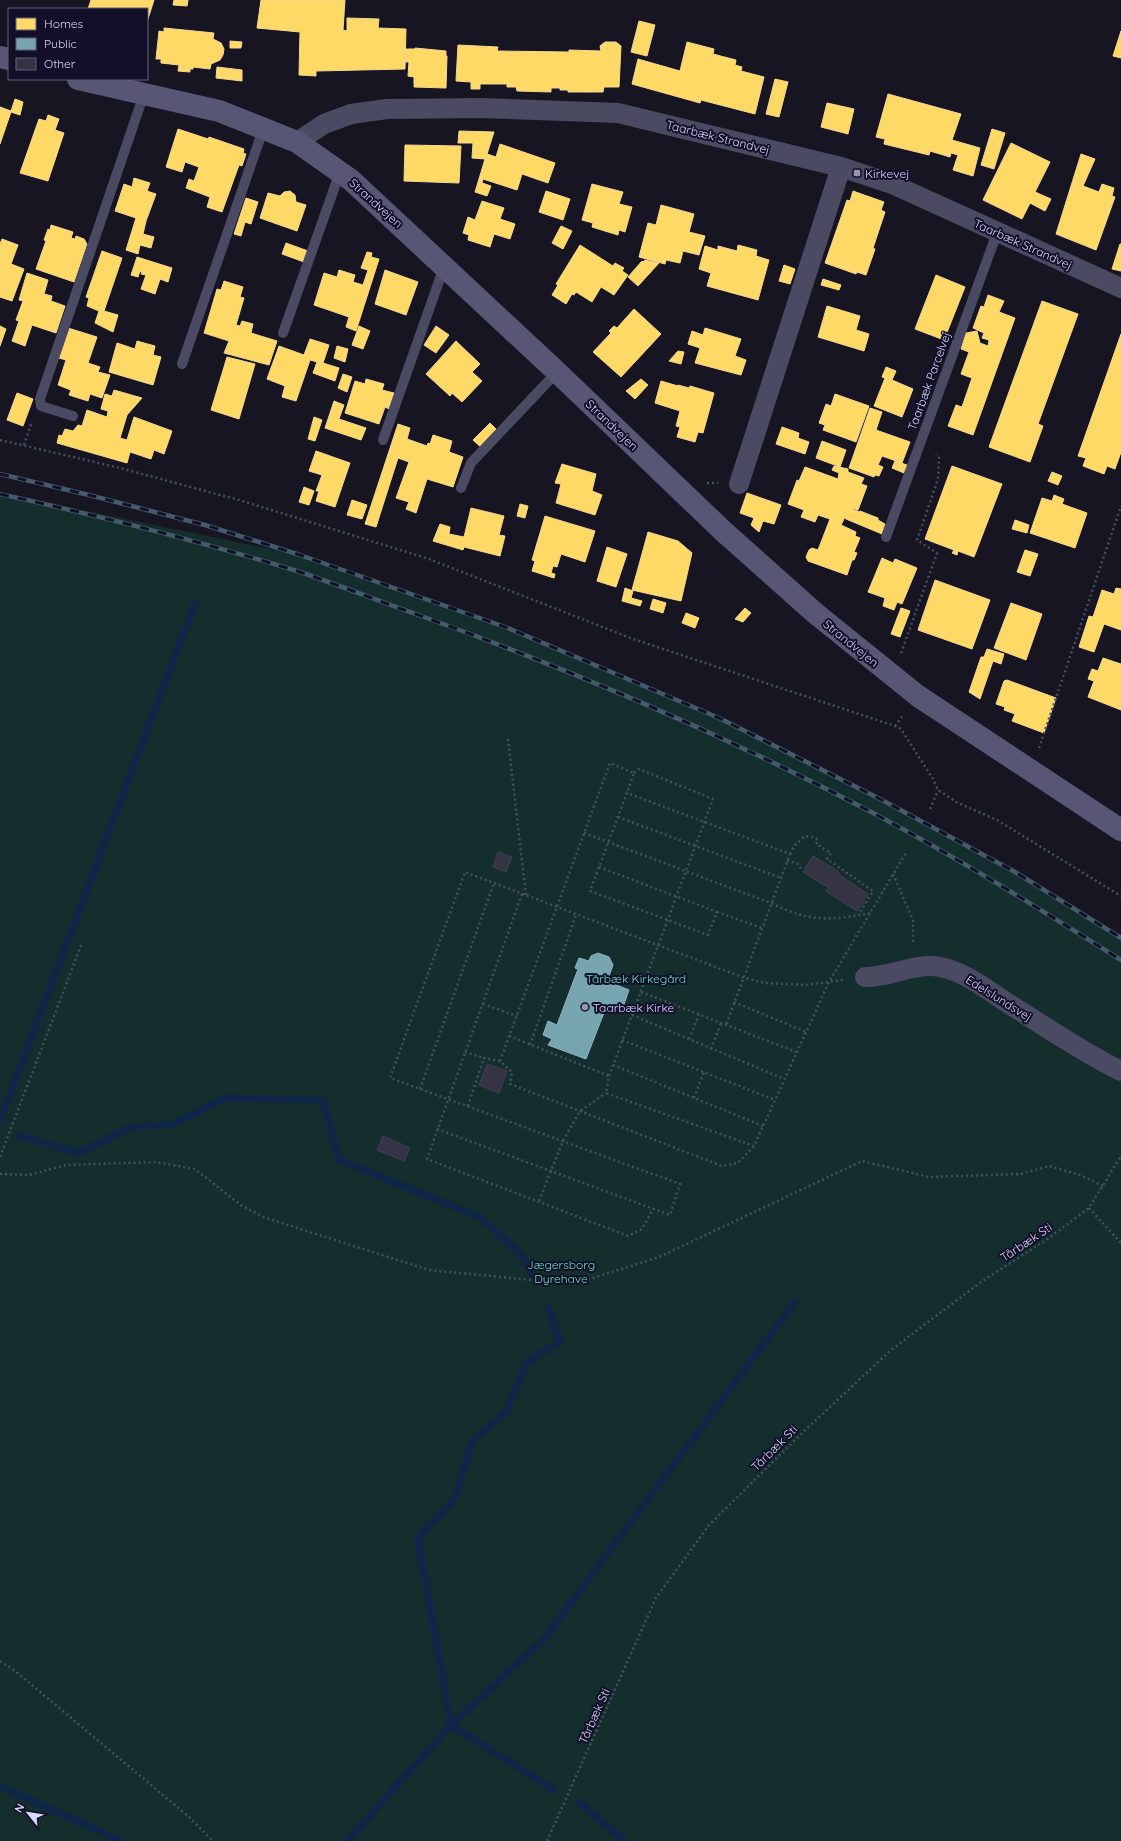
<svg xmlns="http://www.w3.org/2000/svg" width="1121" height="1841" font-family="Quicksand,sans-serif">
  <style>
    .green { fill: #132e2d }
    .homes { fill: #ffd966; stroke: #f4d894 }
    .public { fill: #76a5af; stroke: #94b4c7 }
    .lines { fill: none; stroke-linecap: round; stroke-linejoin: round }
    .stream { stroke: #0f2649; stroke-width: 7 }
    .building { fill: #353344; stroke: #434056 }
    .path { stroke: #44515f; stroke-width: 2.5; stroke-dasharray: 2 3; stroke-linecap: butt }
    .service { stroke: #4a4a63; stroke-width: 10 }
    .minor { stroke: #4a4a63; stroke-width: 20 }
    .secondary { stroke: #585675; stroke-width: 22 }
    .rail-casing { stroke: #435b6b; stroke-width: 4.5 }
    .rail { stroke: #130f28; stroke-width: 3; stroke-dasharray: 9; stroke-linecap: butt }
    .poi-dot { fill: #9592b2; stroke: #130f28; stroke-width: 1.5 }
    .labels { text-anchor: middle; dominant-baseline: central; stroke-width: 4; stroke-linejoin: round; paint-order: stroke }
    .street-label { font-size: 12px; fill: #d9d6ff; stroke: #130f28 }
    .poi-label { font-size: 12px; fill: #d9d6ff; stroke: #130f28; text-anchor: start }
    .park-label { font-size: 12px; fill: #60e1bc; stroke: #130f28 }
  </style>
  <rect width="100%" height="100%" fill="#171522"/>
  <!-- green -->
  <path class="green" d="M0 493 300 555 508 628 719 718 882 800 1015 872 1121 938V1841H0Z"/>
  <!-- homes -->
  <path class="homes" d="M91 0H154L147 22V9H88Z
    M174 0H188L187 6 173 5Z
    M261 0H345L343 30 347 31V18L379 19 378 28 406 29 405 69 316 71V76L299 75 300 32 257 28Z
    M639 21 655 25 647 56 631 52Z
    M164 28 214 33 213 39 221 43 224 49 223 55 220 60 211 64 210 69 193 67V69H190V72L178 71 179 65 161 63V59H156L159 31 164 32Z
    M1121 31V58L1113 56Z
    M230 41 242 42 241 48H230Z
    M605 42H616L621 46 619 87H604L603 92H568V90H560V88H551V92L517 91 516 87H507V84H480V89H471V82L456 81 458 45 498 47 497 51 569 52V50L601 51 600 46Z
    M687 42 714 49 713 54 736 60 735 65 742 67 741 71 764 77 755 114 701 100 700 103 632 84 638 59 680 71Z
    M415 48 446 51V56H447L446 88 414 87V77L408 76 409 62H405L406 49H415Z
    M217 67 242 70V81L216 78Z
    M775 79 788 82 779 117 766 114Z
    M888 94 961 114 952 140 980 148 973 176 953 170 958 155 951 153 950 157 930 151 929 155 884 144 885 139 876 137Z
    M15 99 23 102 20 115 11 112 0 144V107L11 111Z
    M827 103 854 109 848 134 821 127Z
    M48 115 59 119 55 130 64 133 48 181 20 173 39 119 46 121Z
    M178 129 208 139 209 137 244 149 243 153 246 154 242 166 239 165 222 212 207 207 210 197 186 188 189 179 194 181 199 167 185 162 182 172 166 167Z
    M992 129 1005 133 994 169 981 165Z
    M459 131 494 132 487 154 496 157 500 144 555 163 548 183 522 174 517 190 483 179 482 183 491 186 487 196 475 192 485 159 472 158 473 143H458Z
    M1011 143 1050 162 1035 192 1051 199 1045 211 1030 203 1022 219 983 200Z
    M405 145 461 146 459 183 404 181Z
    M1081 154 1095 159 1083 186 1099 192 1102 184 1114 188 1112 196 1115 197 1096 250 1056 234Z
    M134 178 150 183 147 191 156 194 146 221 143 234 154 237 151 248 140 245 138 254 126 250 136 218 115 211 124 184 132 187Z
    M592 184 623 192 619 204 632 207 625 232 619 230 618 235 592 227 593 223 582 220Z
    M290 191 295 195 296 202 306 205 297 231 260 218 268 193 280 196 284 192Z
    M546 191 570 199 563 220 539 212Z
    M853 191 884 202 881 210 885 212 873 248 875 249 866 275 857 272 856 274 825 263 847 200 850 201Z
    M246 198 258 202 251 224 245 222 241 236 234 234Z
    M482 201 504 208 500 219 515 224 510 239 494 234 490 247 468 240 469 235 463 233 468 217 475 220Z
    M661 205 694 214 689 232 705 236 699 255 683 251 680 263 666 260 665 264 639 257 648 223 656 225Z
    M51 225 73 232 71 238 75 239 76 236 84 239 87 244 74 282 36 269 46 241 44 240 48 229 50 230Z
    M561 226 572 231 563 249 552 243Z
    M2 239 18 245 11 264 24 269 12 301 0 297V244Z
    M286 243 308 251 304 262 282 254Z
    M1120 244H1121V271L1112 269Z
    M580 245 613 266 615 263 624 268 622 271 628 275 614 295 601 287 592 302 576 292 574 295 572 294 566 304 552 295 558 285 556 284Z
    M738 245 757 250 756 256 769 260 758 300 707 286 711 273 699 269 705 246 718 250V246L737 251Z
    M102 251 122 258 104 311 118 315 113 332 95 323 99 311 87 306 89 298 86 297Z
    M367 252 372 253 371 257 379 259 356 331 346 327 349 317 314 305 324 273 337 277 339 270 355 275 353 282 363 285 368 270 361 268Z
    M137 257 172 268 168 282 160 279 155 294 141 289 146 275 141 274 142 272 140 271 138 277 131 275Z
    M645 260 659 263 638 286 628 277 642 261 643 262Z
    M784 265 795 269 790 284 779 281Z
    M385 270 418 282 406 315 375 304Z
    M27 273 48 280 44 294 52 296 51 301 65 306 56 333 32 325 25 346 12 341 19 321 16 320 23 301 19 300Z
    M936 275 965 287 944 340 915 329Z
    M823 279 841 285 839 290 821 285Z
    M224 281 243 287 240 297 244 298 236 325 240 326 242 321 253 324 251 333 277 341 269 365 224 353 229 341 204 333 217 289 221 290Z
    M988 295 1004 301 999 312 1015 318 973 435 948 426 956 405 962 407 972 378 961 374 969 352 961 349 966 333 977 331 980 343 988 346 989 340 982 338 984 333 973 328 981 306 984 307Z
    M1042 301 1078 314 1038 424 1043 426 1030 462 989 447Z
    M827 306 860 316 856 330 869 334 864 351 818 337Z
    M634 309 661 334 621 377 593 352 611 333 609 331 614 326 617 328Z
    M0 326 6 329 0 346Z
    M359 326 370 331 363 349 352 345Z
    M436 326 449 335 436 353 424 345Z
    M68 328 97 337 88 363 100 367 98 372 110 375 102 398 90 394 88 401 69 395 71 390 58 385 66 360 59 358Z
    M705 328 741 339 735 356 746 360 741 375 695 363 700 348 688 344 692 331 703 335Z
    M1121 334V452L1115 469 1107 466 1104 474 1083 466 1086 458 1078 456Z
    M310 339 329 345 323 363 339 368 335 381 313 373 317 362 310 360 296 401 282 397 285 386 267 379 279 346 304 355Z
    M137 341 155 346 153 355 161 357 153 385 109 372 117 343 135 349Z
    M456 341 480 364 472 372 482 381 462 402 452 393 450 396 426 374Z
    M337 346 348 349 345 362 334 358Z
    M678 351 684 352 681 364 669 361Z
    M227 357 255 364 239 419 211 410Z
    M886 367 896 371 892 380 913 389 902 417 874 406 885 378 882 377Z
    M343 374 352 377 347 392 338 388Z
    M366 379 384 384 382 390 394 393 389 409 385 407 379 424 345 413 355 381 365 384Z
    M641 379 648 385 635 399 626 391Z
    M661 381 678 386V385L689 388 690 386 714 393 703 433 698 432 695 442 677 437 680 427 676 426 680 411 655 403Z
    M114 390 142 398 127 415 120 438 127 440 134 417 172 431 164 454 154 450 151 459 130 452 127 463 57 443 59 435 62 436 65 429 73 431 78 425 82 426 87 410 107 417 108 411 101 409 105 394 112 396Z
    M17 393 33 399 23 426 7 420Z
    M835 394 869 406 856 442 823 430 825 425 819 423 826 404 831 406Z
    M334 401 344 405 339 419 366 428 361 440 325 428Z
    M870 408 882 412 876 430 910 442 902 463 882 456 878 465 883 467 879 476 875 475 874 477 849 468Z
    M314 417 322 420 315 441 308 439Z
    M490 423 499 432 483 449 473 440Z
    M398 424 410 428 407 439 427 446 428 443 430 444 433 435 452 441 449 452 463 457 453 487 427 479 416 513 406 509 409 502 396 498 409 462 398 458 376 527 365 524Z
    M782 427 799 433 798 438 809 442 805 454 776 444Z
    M822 441 846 450 840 467 816 458Z
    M316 451 350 463 335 507 316 501 319 491H316L322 475 309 471Z
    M895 461 907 465 904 473 892 468Z
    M562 464 596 474 592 491 602 495 595 515 556 503 561 484 555 483Z
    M834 466 848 469V472L864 478 861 484 867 486 858 510 852 508V509L860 512V511L878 518V520L885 524 882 534 846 519 845 517 841 525 856 532 855 536 860 538 854 552 857 553 854 560H852L847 575 808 561 806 557 809 550 812 548 818 550 830 519 818 515 815 522 801 517 804 510 788 504 797 480 799 481 805 467 838 479 839 473 832 470Z
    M952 466 1002 484 974 557 958 551 957 555 952 553 954 550 925 539Z
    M1052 472 1062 476 1058 485 1048 481Z
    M304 487 314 491 309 505 299 502Z
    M747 493 781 505 774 524 763 521 759 532 751 525 754 518 740 513Z
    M1054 495 1064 499 1062 504 1087 513 1075 548 1030 533 1042 498 1052 501Z
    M352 500 367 505 362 519 347 515Z
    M520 504 528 506 525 518 517 516Z
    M471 508 504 516 499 535 505 536 500 556 464 547 463 550 433 541 440 524 450 527 449 534 464 537Z
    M545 516 595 531 585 562 561 554 557 567 553 566 551 573 555 574 554 578 532 571 535 561 532 560Z
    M1015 520 1029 525 1027 533 1012 529Z
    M648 532 678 541 692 553 681 601 632 590Z
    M607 547 627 554 616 587 597 581Z
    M1025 550 1038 554 1030 576 1017 572Z
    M882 558 893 563 895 559 917 568 902 604 897 602 894 610 883 606 885 598 868 592Z
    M935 580 990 600 972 649 918 630Z
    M625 588 633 591 631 598 642 601 640 606 622 601Z
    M1116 588 1121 589V630L1104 624 1094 652 1079 647 1089 616 1093 617 1102 590 1114 594Z
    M653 599 666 603 663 613 650 609Z
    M1011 603 1042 614 1026 660 994 648Z
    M745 608 751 613 743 622 735 619Z
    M901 608 910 611 900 637 891 634Z
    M686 613 699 618 695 628 682 623Z
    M987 649 1004 654 1001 664 993 661 980 699 969 692 981 657H984Z
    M1103 658 1121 664V710L1088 697 1094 681 1088 679 1092 669 1098 671Z
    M1007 680 1056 698 1044 733 1012 721 1015 714 1004 710 1005 707 996 704 1004 681Z"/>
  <!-- public -->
  <path class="public" d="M598 953 609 957 613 965 608 979 615 982 614 984 629 990 622 1010 607 1005 586 1059 548 1045 552 1039 543 1035 548 1021 557 1025 578 969 575 968 579 958 589 961 591 956Z"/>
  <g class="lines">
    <!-- stream -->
    <path class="stream" d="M0 1121 195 603
      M20 1136 79 1153 129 1128 173 1124 225 1098 323 1100 339 1160 480 1217 521 1255 532 1274
      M548 1308 560 1342 527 1362 506 1412 472 1442 455 1499 418 1538 451 1725 554 1790
      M2 1787 121 1841
      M579 1802 625 1841
      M347 1841 451 1725 544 1639 795 1302"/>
  </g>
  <!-- building -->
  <path class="building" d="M498 852 512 857 506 872 493 867Z
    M813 856 839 872 838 874 868 894 857 911 826 891 829 888 803 872Z
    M487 1064 507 1071 499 1093 479 1085Z
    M383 1136 410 1148 404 1161 377 1150Z"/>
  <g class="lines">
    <!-- path -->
    <path class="path" d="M0 440 120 468 239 500 429 559 633 639 895 726 901 729 933 779 938 790 958 803 997 820 1121 896
      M24 445 32 421
      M707 483H718
      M901 653 937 553 917 540 938 479 939 458 936 454
      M895 726 904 714
      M508 739 526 896
      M1039 748 1121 506
      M634 773 639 769 713 799 609 1076 606 1093 754 1146
      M930 809 938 790
      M618 817 781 878
      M584 833 771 903C809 922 829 921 870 913
      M790 854 795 845 805 836 813 837 818 840 816 844 831 853 827 859 873 891 859 914
      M787 861 797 863 802 870
      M599 867 717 912 708 935 590 891 627 793 790 854 726 1025
      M893 874 913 920V945
      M522 894 427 1159 628 1236 642 1229 653 1209
      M717 912 762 928
      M641 992 796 1052
      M734 1002 806 1032
      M483 1004 517 1016
      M632 1015 784 1079
      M509 1036 609 1076
      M689 1039 699 1015
      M622 1040 775 1100
      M530 1045 576 915
      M711 1049 721 1023
      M465 1052 484 1058
      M500 1061 610 763 634 773 627 793
      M613 1065 763 1126
      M420 1089 494 883
      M694 1098 704 1072
      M468 1106 484 1058 500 1061 512 1072 510 1084 722 1166 738 1163 754 1146 829 982 907 851
      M437 1129 670 1215 680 1184 390 1078 465 872 742 977 765 983 805 985 843 980
      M0 1157 82 943
      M0 1174 29 1175 66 1165 156 1162 195 1169 242 1206 266 1218 429 1270 574 1284 659 1257 862 1161 929 1177 1021 1174 1049 1166 1080 1175 1103 1186
      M539 1201 563 1141 580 1111 606 1093
      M1089 1208 1121 1243
      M0 1661 14 1670 189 1817 213 1841
      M547 1841 656 1598 709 1525 800 1435 891 1350 981 1282 1046 1240 1089 1208 1121 1156"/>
    <!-- service -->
    <path class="service" d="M283 333 340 172
      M182 364 264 127
      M73 416 41 406 40 399 144 94
      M383 440 444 267
      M461 488 471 463 557 372
      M886 537 997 233"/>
    <!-- minor -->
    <path class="minor" d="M297 142 324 124 351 114 387 109 482 108 618 113 841 167 892 184 1121 288
      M739 484 841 167
      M865 977C890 978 915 962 940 967 966 972 987 990 1009 1004 1046 1027 1082 1052 1121 1071"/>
    <!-- secondary -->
    <path class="secondary" d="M0 57 9 59
      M78 79 219 111 297 142 351 180 557 372 723 531 815 613 918 696 1121 830"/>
    <defs>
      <path id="rail" d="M0 474 89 495 205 525 300 555 508 628 719 718 882 800 1015 872 1121 938
        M0 494C100 516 199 541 297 571 339 585 381 602 424 617 577 672 729 737 873 813 958 858 1040 909 1121 960"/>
    </defs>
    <!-- rail casing -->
    <use href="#rail" class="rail-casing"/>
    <!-- rail -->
    <use href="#rail" class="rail"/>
  </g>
  <!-- markers -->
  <g class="poi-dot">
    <rect x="853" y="169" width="8" height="8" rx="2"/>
    <circle cx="585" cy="1007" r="4"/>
  </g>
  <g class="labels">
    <!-- street labels -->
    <g class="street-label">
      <text transform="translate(718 137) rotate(14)">Taarbæk Strandvej</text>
      <text transform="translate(376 203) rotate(42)">Strandvejen</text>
      <text transform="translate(1023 244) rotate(24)">Taarbæk Strandvej</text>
      <text transform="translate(929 381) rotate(-70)">Taarbæk Parcelvej</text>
      <text transform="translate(612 425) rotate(44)">Strandvejen</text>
      <text transform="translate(851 643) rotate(39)">Strandvejen</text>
      <text transform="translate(999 998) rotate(32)">Edelslundsvej</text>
      <text transform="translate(1026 1242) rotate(-34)">Tårbæk Sti</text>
      <text transform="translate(774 1448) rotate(-45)">Tårbæk Sti</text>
      <text transform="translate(594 1716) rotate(-66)">Tårbæk Sti</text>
    </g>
    <!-- poi labels -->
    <g class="poi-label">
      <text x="865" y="173">Kirkevej</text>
      <text x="593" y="1007">Taarbæk Kirke</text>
    </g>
    <!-- park labels -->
    <g class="park-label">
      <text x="636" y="978">Tårbæk Kirkegård</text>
      <text x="561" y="1264">Jægersborg<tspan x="561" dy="14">Dyrehave</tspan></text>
    </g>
  </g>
  <!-- legend -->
  <rect x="8" y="8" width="140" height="72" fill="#130f28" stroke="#625f7e"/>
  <rect x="16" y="18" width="20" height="12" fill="#ffd966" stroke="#625f7e"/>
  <text x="44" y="28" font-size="12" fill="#d9d6ff">Homes</text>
  <rect x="16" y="38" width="20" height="12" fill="#76a5af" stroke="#625f7e"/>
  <text x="44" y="48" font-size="12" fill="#d9d6ff">Public</text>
  <rect x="16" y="58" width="20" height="12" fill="#353344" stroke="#625f7e"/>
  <text x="44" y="68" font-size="12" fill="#d9d6ff">Other</text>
  <!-- north arrow -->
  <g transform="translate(28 1813) rotate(300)" stroke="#130f28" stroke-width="3" paint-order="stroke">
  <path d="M0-3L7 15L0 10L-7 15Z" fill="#d9d6ff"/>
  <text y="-6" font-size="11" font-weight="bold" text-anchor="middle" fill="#d9d6ff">N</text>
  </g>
</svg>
